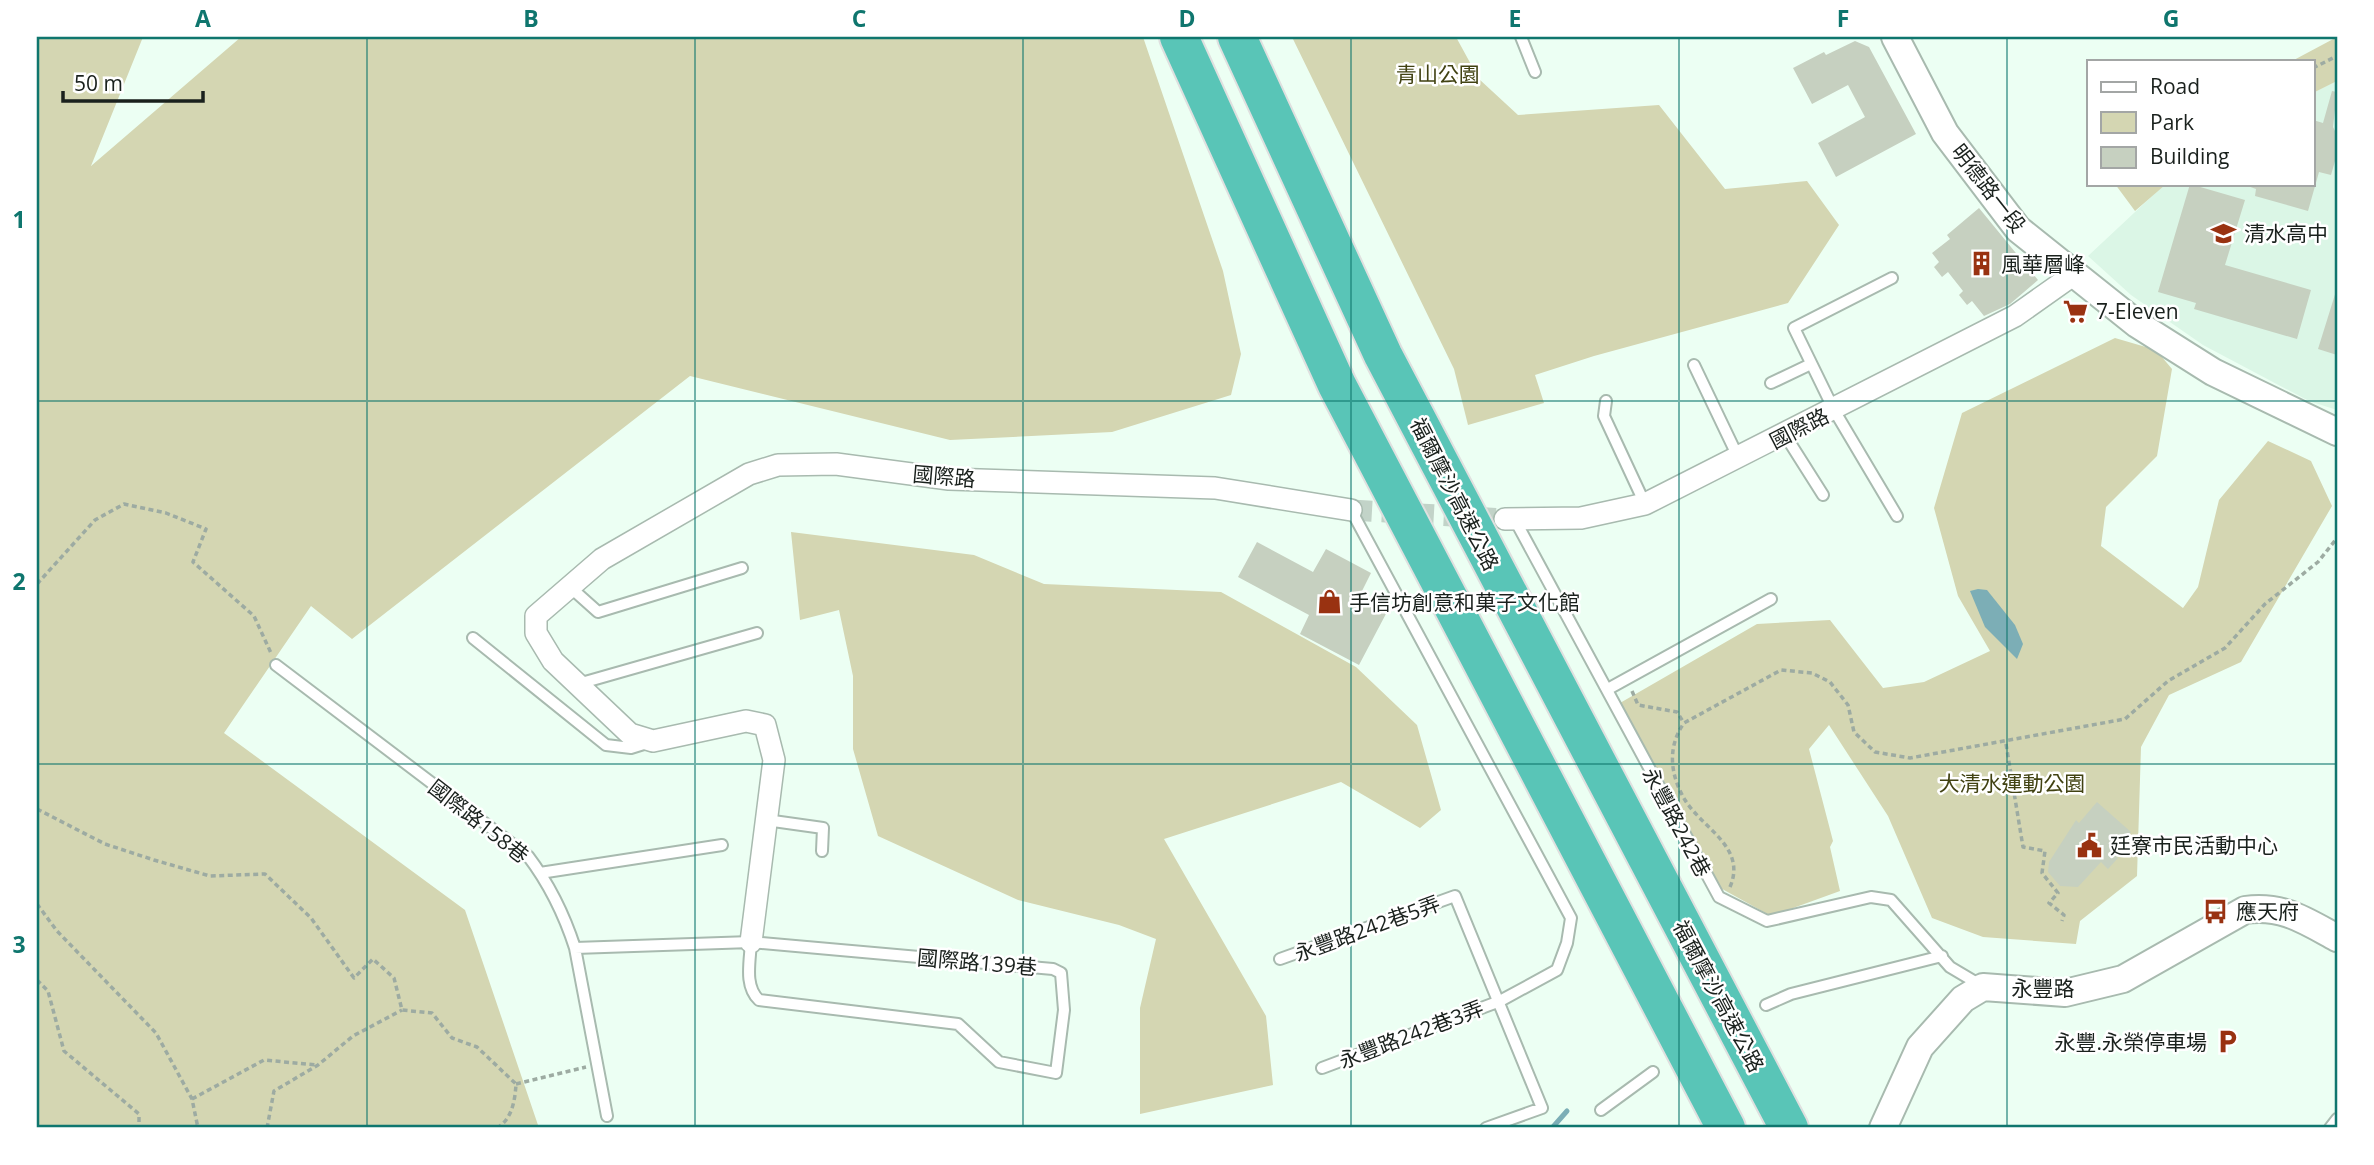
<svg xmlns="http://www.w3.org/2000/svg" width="2374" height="1165" font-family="'Open Sans','Noto Sans TC',sans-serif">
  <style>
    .built { fill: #dbf6e6 }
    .green { fill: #d4d6b2 }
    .water { fill: #7caeb6 }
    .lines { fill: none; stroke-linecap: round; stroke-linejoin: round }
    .stream { stroke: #7caeb6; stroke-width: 5 }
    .building { fill: #c6d0c0 }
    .minor-tunnel { stroke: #c2d3c8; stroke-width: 21; stroke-dasharray: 21 10; stroke-linecap: butt }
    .service-casing { stroke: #a8baaf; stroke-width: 14 }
    .minor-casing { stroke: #a8baaf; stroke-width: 24 }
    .tertiary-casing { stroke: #a8baaf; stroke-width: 30 }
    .motorway-casing { stroke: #dfe0df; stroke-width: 42 }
    .path { stroke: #9daba2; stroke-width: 3.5; stroke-dasharray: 5 3.5; stroke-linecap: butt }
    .service { stroke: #fff; stroke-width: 10 }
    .minor { stroke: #fff; stroke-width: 21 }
    .tertiary { stroke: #fff; stroke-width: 26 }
    .motorway { stroke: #59c5b7; stroke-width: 38 }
    .grid { fill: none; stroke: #0f766e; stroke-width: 2; stroke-opacity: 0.55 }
    .labels { text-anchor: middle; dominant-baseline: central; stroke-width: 5; stroke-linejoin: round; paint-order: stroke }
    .park-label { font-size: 21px; fill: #414212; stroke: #fff }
    .street-label { font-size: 21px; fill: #1a211d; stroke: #fff }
    .poi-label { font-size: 21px; fill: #1a211d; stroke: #fff; text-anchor: start }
    .neatline { fill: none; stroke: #0f766e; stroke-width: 2.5 }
    .grid-label { font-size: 23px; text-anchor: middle; font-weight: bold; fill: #0f766e }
  </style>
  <rect width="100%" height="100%" fill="#ecfff3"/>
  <!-- built -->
  <path class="built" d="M2337 81V410L2309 401 2203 345 2131 295 2088 256 2165 184H2313V93Z"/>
  <!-- green -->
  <path class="green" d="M37 37H143L91 166 241 37H1143L1223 271 1241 354 1231 395 1112 432 950 440 690 376 352 639 311 606 224 733 465 910 539 1128H37Z
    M1292 37H1456L1479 79 1518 115 1659 105 1725 189 1807 181 1839 225 1788 303 1594 356 1535 375 1544 403 1468 425 1454 369Z
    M2337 37V81L2313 93V61H2292Z
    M2115 184H2165V185L2135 211Z
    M2115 338 2156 350 2172 369 2157 456 2106 507 2101 546 2183 608 2198 587 2219 500 2268 441 2311 461 2332 506 2241 662 2169 695 2141 747 2137 876 2080 921 2076 944 1983 937 1932 918 1888 816 1829 725 1809 749 1833 841 1830 847 1840 891 1771 916 1715 885 1620 703 1757 624 1830 620 1883 688 1924 682 1990 651 1958 596 1934 508 1962 413Z
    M791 532 974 555 1044 584 1221 592 1356 667 1417 725 1441 810 1420 828 1341 782 1164 839 1266 1016 1273 1085 1140 1114V1008L1156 939 1119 925 1018 900 878 836 853 749V676L839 610 800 620Z"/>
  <!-- water -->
  <path class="water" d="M1978 589 1987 590 2015 625 2023 644 2017 659 1985 627 1970 591Z"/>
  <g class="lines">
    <!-- stream -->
    <path class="stream" d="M1552 1128 1567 1111"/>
  </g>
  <!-- building -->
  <path class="building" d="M1855 41 1869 47 1916 134 1836 177 1818 143 1865 117 1848 85 1812 104 1793 68 1824 52 1826 55Z
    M2332 91 2337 92 2333 127 2337 135V154L2331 175 2319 172 2308 211 2255 196 2256 189 2242 184H2313V120L2323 123Z
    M2190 184 2245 200 2225 265 2311 290 2297 339 2194 309 2196 303 2158 292Z
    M1979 208 2038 280 2010 304 1984 316 1972 301 1967 305 1959 295 1963 291 1948 272 1942 277 1934 267 1939 262 1932 253 1950 239 1947 235Z
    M2337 288V355L2318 349Z
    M1257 542 1313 572 1326 549 1371 573 1360 595 1388 610 1359 665 1300 634 1309 615 1238 577Z
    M2097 802 2131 832 2113 853 2118 858 2108 869 2101 862 2078 887 2060 886 2048 872 2049 862 2076 820 2079 823Z"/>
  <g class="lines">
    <!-- minor-tunnel -->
    <path class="minor-tunnel" d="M1351 510 1505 519"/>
    <defs>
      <path id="service" d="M1521 37 1535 72
        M1892 278 1794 328 1834 410 1897 516
        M1694 365 1739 459
        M1771 383 1811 364
        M1606 401 1604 416 1645 504
        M1785 435 1823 495
        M1515 520 1719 897 1767 921 1871 897 1891 900 1950 967 1982 986
        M570 587 598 612 742 568
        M473 638 606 745 631 748 647 743
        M276 665 528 856C550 885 564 914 575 948L751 942 1053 969 1061 973 1064 1010 1056 1073 999 1062 958 1024 759 1000C744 986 750 962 751 942
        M578 684 757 633
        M1608 689 1771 599
        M766 820 823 828 822 851
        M540 873 722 845
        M575 948 607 1116
        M1280 959 1455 896 1542 1108 1486 1128
        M1766 1005 1791 994 1942 956
        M1322 1068 1500 1001 1557 970 1567 943 1571 918 1351 510
        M1601 1110 1653 1072
        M2330 1128 2337 1119"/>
      <path id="minor" d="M1505 519 1581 518 1645 504 2015 316 2073 275
        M751 942 774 760 765 725 746 721 653 741 630 734 553 661 536 633V616L602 559 749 474 778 465 836 464 949 479 1215 488 1351 510"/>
      <path id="tertiary" d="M1895 37 1945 133 2018 229 2137 324 2213 372 2337 432
        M1883 1128 1920 1047 1963 999 1983 987 2065 993 2123 979 2245 910C2283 905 2304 920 2337 938"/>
      <path id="motorway" d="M1179 37 1337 385 1726 1128
        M1237 37 1383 355 1789 1128"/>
    </defs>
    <!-- service casing -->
    <use href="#service" class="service-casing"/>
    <!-- minor casing -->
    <use href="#minor" class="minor-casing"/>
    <!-- tertiary casing -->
    <use href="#tertiary" class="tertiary-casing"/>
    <!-- motorway casing -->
    <use href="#motorway" class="motorway-casing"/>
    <!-- path -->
    <path class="path" d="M2313 68 2337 56
      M2337 488V492
      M37 584 95 520 124 504 166 513 206 529 193 562 254 616 271 653
      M1632 691 1638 705 1677 712 1684 723
      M2006 744 2023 847 2045 851 2042 873 2058 893 2049 903 2064 915 2062 921
      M37 809 105 844 154 860 210 876 265 874 311 918 354 978 373 959 394 978 402 1010 432 1013 452 1038 477 1047 516 1084C515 1101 512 1119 497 1128
      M1730 887C1747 847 1703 829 1685 800 1670 775 1667 747 1684 723L1781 670 1812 673 1830 682 1848 705 1854 732 1875 752 1910 758 2125 719 2168 681 2225 648 2265 604 2318 562 2337 538
      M37 904 57 931 156 1033 192 1099 198 1128
      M37 980 48 991 64 1051 139 1114V1128
      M516 1084 586 1067
      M192 1099 264 1060 316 1065
      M267 1128 274 1091 318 1065 353 1036 402 1010"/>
    <!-- service -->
    <use href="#service" class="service"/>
    <!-- minor -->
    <use href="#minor" class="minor"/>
    <!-- tertiary -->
    <use href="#tertiary" class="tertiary"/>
    <!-- motorway -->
    <use href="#motorway" class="motorway"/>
  </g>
  <!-- grid -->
  <path class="grid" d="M367 37V1128M695 37V1128M1023 37V1128M1351 37V1128M1679 37V1128M2007 37V1128M37 401H2337M37 764H2337"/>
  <!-- icons -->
  <defs>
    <symbol id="school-bare" viewBox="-9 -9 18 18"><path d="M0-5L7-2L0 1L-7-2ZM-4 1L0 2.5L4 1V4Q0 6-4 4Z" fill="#993211" stroke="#fff" stroke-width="2.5" paint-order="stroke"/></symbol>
    <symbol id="building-bare" viewBox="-9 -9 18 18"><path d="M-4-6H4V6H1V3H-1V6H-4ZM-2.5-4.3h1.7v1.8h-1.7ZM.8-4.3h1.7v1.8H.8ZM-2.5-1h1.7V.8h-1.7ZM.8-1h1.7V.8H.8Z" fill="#993211" stroke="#fff" stroke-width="2.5" paint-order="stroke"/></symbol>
    <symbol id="supermarket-bare" viewBox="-9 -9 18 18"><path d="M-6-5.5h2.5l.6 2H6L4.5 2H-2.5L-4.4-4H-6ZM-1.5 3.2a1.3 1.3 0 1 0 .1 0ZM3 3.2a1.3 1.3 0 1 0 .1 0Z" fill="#993211" stroke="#fff" stroke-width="2.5" paint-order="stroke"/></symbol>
    <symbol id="shop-bare" viewBox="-9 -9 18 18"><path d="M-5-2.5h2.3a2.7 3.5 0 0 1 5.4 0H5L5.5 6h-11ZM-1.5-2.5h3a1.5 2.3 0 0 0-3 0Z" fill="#993211" stroke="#fff" stroke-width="2.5" paint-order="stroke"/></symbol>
    <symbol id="civic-bare" viewBox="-9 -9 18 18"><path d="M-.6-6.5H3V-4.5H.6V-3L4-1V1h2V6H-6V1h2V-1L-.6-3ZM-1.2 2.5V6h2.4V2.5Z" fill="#993211" stroke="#fff" stroke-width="2.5" paint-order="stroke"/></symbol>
    <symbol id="bus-bare" viewBox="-9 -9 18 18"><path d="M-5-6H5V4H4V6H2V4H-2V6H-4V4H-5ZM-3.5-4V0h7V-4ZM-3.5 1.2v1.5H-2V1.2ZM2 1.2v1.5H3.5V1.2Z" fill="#993211" stroke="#fff" stroke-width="2.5" paint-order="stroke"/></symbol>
    <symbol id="parking-bare" viewBox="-9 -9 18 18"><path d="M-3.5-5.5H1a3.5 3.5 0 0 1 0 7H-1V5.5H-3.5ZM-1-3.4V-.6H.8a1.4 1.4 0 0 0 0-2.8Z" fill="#993211" stroke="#fff" stroke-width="2.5" paint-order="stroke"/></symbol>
  </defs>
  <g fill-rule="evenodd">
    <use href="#school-bare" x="2206" y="216" width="35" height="35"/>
    <use href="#building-bare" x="1964" y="246" width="35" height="35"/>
    <use href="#supermarket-bare" x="2058" y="294" width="35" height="35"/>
    <use href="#shop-bare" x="1312" y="584" width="35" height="35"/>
    <use href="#civic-bare" x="2072" y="828" width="35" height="35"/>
    <use href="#bus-bare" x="2198" y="894" width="35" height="35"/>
    <use href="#parking-bare" x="2210" y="1024" width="35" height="35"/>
  </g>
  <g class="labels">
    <!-- park labels -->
    <g class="park-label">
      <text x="1438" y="74">青山公園</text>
      <text x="2012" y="783">大清水運動公園</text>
    </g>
    <!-- street labels -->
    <g class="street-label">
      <text transform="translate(1989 188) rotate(52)">明德路一段</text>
      <text transform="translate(1799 428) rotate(-27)">國際路</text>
      <text transform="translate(944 476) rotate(5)">國際路</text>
      <text transform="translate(1455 494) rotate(63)">福爾摩沙高速公路</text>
      <text transform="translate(479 821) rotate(38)">國際路158巷</text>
      <text transform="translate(1677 822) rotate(62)">永豐路242巷</text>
      <text transform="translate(1367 928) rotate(-20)">永豐路242巷5弄</text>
      <text transform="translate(977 962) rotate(5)">國際路139巷</text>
      <text x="2043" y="988">永豐路</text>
      <text transform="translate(1719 996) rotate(62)">福爾摩沙高速公路</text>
      <text transform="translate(1411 1034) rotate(-21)">永豐路242巷3弄</text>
    </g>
    <!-- poi labels -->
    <g class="poi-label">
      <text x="2244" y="233">清水高中</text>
      <text x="2001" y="264">風華層峰</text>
      <text x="2096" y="311">7-Eleven</text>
      <text x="1349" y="602">手信坊創意和菓子文化館</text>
      <text x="2110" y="845">廷寮市民活動中心</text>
      <text x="2236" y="911">應天府</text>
      <text x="2207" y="1042" text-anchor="end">永豐.永榮停車場</text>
    </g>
  </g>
  <!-- border -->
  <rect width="2374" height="1165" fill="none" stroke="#ffffff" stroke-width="77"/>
  <!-- legend -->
  <rect x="2087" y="60" width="228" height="126" fill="#ffffff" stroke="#a3a6a5" stroke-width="2"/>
  <rect x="2101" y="82" width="35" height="10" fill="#ffffff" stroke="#a3a6a5" stroke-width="2"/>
  <text x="2150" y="94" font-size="21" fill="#1a211d">Road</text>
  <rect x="2101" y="112" width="35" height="21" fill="#d4d6b2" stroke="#a3a6a5" stroke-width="2"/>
  <text x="2150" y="130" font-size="21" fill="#1a211d">Park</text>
  <rect x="2101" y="147" width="35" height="21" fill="#c6d0c0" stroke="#a3a6a5" stroke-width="2"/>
  <text x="2150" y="164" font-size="21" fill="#1a211d">Building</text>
  <!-- scale -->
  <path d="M63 91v10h140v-10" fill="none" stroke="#1a211d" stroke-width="3.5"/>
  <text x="74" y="91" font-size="21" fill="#1a211d" stroke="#ffffff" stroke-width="5" paint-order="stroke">50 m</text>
  <rect x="38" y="38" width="2298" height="1088" class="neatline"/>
  <g class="grid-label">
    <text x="203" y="27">A</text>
    <text x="531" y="27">B</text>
    <text x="859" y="27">C</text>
    <text x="1187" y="27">D</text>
    <text x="1515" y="27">E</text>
    <text x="1843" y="27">F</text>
    <text x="2171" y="27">G</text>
    <text x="19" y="228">1</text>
    <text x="19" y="590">2</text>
    <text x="19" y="953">3</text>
  </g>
</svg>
